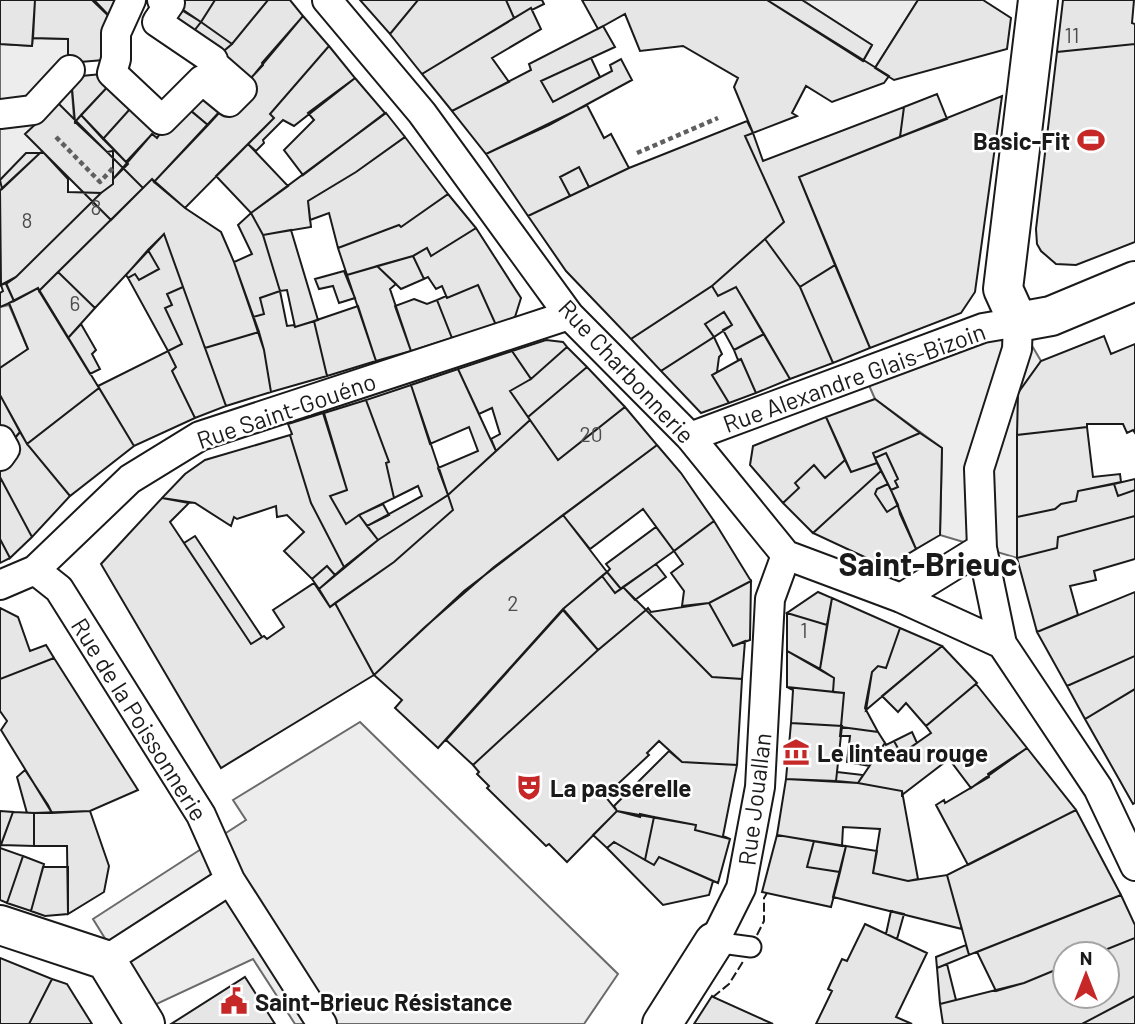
<svg xmlns="http://www.w3.org/2000/svg" width="1135" height="1024" font-family="Barlow,sans-serif">
  <style>
    .parking { fill: #ededed; stroke: #6a6a6a; stroke-width: 2 }
    .building { fill: #e6e6e6; stroke: #1a1a1a; stroke-width: 2 }
    .lines { fill: none; stroke-linecap: round; stroke-linejoin: round }
    .service-casing { stroke: #1a1a1a; stroke-width: 23 }
    .pedestrian-casing { stroke: #1a1a1a; stroke-width: 32 }
    .minor-casing { stroke: #1a1a1a; stroke-width: 42 }
    .path { stroke: #5f5f5f; stroke-width: 4.5; stroke-dasharray: 5 3.5; stroke-linecap: butt }
    .service { stroke: #fff; stroke-width: 19 }
    .pedestrian { stroke: #fff; stroke-width: 28 }
    .minor { stroke: #fff; stroke-width: 38 }
    .fence { stroke: #1a1a1a; stroke-width: 2; stroke-dasharray: 9 3.5; stroke-linecap: butt }
    .labels { text-anchor: middle; dominant-baseline: central; stroke-width: 5; stroke-linejoin: round; paint-order: stroke }
    .number-label { font-size: 21px; fill: #4d4d4d }
    .poi-label { font-size: 24px; font-weight: bold; fill: #1a1a1a; stroke: #fff; text-anchor: start }
    .street-label { font-size: 24px; fill: #1a1a1a; stroke: #fff }
    .district-label { font-size: 32px; font-weight: bold; fill: #1a1a1a; stroke: #fff }
  </style>
  <rect width="100%" height="100%" fill="#fff"/>
  <!-- parking -->
  <path class="parking" d="M802 0H918L875 68 863 61 872 45Z
    M33 38 68 39 74 119 58 139 40 153 26 154 0 180V44L32 46Z
    M9 305 28 349 0 368V307Z
    M1018 322 1041 361 1018 393 1017 558 940 535 942 448 875 399 868 383Z
    M360 722 618 974 584 1024H295L253 959 148 1008 93 919 246 820 233 800Z"/>
  <!-- building -->
  <path class="building" d="M0 0H35L32 46 0 44Z
    M35 0H92L119 26 116 59 68 63V39L33 38Z
    M94 0H131L119 26Z
    M175 0H215L201 22 173 3Z
    M215 0H268L232 44 201 22Z
    M268 0H290L303 16 242 89 211 62 232 44Z
    M360 0H418L390 34Z
    M418 0H506L514 18 422 74 390 34Z
    M506 0H542L544 4 532 10 531 8 514 18Z
    M582 0H767L889 76 884 83 832 102 806 86 792 113 797 116 753 133 734 87 738 78 683 46 640 51 625 14 598 29Z
    M767 0H802L872 45 863 61Z
    M918 0H983L1011 18 1007 49 894 80 875 68Z
    M1063 0H1134L1132 23 1135 24V44L1057 52Z
    M170 3 201 22 186 41Z
    M531 8 541 29 492 58 509 82 452 111 422 74Z
    M303 16 329 46 270 114 274 118 185 208 154 182 263 65 262 63Z
    M201 22 232 44 213 60 186 41Z
    M603 26 615 47 541 81 553 102 612 71 610 65 621 59 632 80 549 125 486 154 452 111 531 70 529 64Z
    M1135 44V242L1076 265 1056 264 1041 251 1037 244 1036 229 1057 52Z
    M329 46 355 78 294 126 283 120 263 140 264 143 256 151 248 144 274 118 270 114Z
    M591 58 600 77 553 102 541 81Z
    M112 73V82L75 122 71 77Z
    M355 78 385 113 303 175 284 150 314 120 308 113Z
    M202 80 229 102 208 125 180 102Z
    M112 82 139 99 103 139 81 115Z
    M937 94 947 119 900 137 904 107Z
    M1002 96 975 292 961 313 870 348 799 177Z
    M139 99 162 120 182 103 157 138 152 134 126 162 103 139Z
    M58 103 143 188 111 220 25 134Z
    M182 103 208 125 154 182 152 179 143 188 39 291 38 288 14 301 6 284 16 277 101 193 113 184V179L152 134 157 138Z
    M587 105 604 138 611 134 629 168 589 187 579 167 560 177 570 196 528 216 486 154Z
    M904 107 900 137 799 177 835 265 800 287 765 239 784 222 745 136 753 133 763 161Z
    M386 113 405 137 356 172 308 201 311 227 263 235 251 213Z
    M81 115 128 164 113 179V151L107 152 75 122Z
    M747 121 753 133 745 136 784 222 712 286 631 339 566 271 528 216 629 168Z
    M405 137 448 194 401 227 399 225 338 248 329 213 310 220 308 201 356 172Z
    M248 144 288 186 251 213 216 176Z
    M26 153H40L2 189 0 180Z
    M40 153H44L68 179V192L101 193 16 277 1 285 0 190Z
    M579 167 589 187 570 196 560 177Z
    M152 179 185 208 221 232 234 262 259 332 205 348 164 234 95 308 58 272Z
    M448 194 476 228 431 256 427 248 413 256 347 275 338 248 399 225 401 227Z
    M251 213 263 235 280 291 260 298 264 314 253 317 234 262 252 254 238 225Z
    M476 228 521 298 515 317 496 325 478 285 447 298 442 286 436 289 428 277 424 279 413 256 427 248 431 256Z
    M291 230 318 320 295 327 287 290 280 291 263 235Z
    M164 234 183 287 167 294 172 305 165 308 182 344 168 351 128 278 135 274 139 280 159 269 148 250Z
    M765 239 800 287 833 363 790 379 736 287 718 296 712 286Z
    M148 250 159 269 139 280 135 274 128 278 126 275Z
    M413 256 424 279 401 289 377 266Z
    M835 265 870 348 833 363 800 287Z
    M377 266 396 284 390 289 411 351 376 361 347 275Z
    M344 271 355 298 339 303 333 286 319 289 315 279Z
    M58 272 95 308 68 338 39 291Z
    M6 283 14 301 0 307V293L3 291 1 285Z
    M478 285 496 325 452 338 437 300 446 296 447 298Z
    M712 286 718 296 736 287 764 334 734 350 723 330 732 325 724 312 705 324 714 337 661 371 631 339Z
    M183 287 226 406 195 418 172 371 176 367 168 351 182 344 165 308 172 305 167 294Z
    M38 288 99 388 27 444 0 395V368L28 349 9 303Z
    M280 291 287 326 294 325 295 327 314 321 327 376 271 392 264 350 253 317 264 314 260 298Z
    M414 299 427 304 437 300 452 338 411 351 395 306Z
    M358 306 376 361 327 376 314 321Z
    M724 312 732 325 714 337 705 324Z
    M81 324 96 350 92 354 100 369 90 374 68 338Z
    M259 332 264 350 271 392 226 406 205 348Z
    M764 334 790 379 756 393 741 359 738 360 734 350Z
    M1104 336 1111 354 1135 344V433L1133 430 1127 433 1123 424H1087V427L1017 435 1018 393 1041 361Z
    M714 337 722 354 719 357 717 372 712 375 729 403 701 413 661 371Z
    M546 340 563 342 567 347 531 379 512 351Z
    M567 347 587 367 528 417 510 391 531 379Z
    M168 351 176 367 172 371 195 418 134 446 98 386Z
    M512 351 531 379 510 391 530 420 496 451 491 439 500 434 492 408 479 414 458 369Z
    M741 359 756 393 729 403 712 375Z
    M587 367 625 407 558 460 528 417Z
    M458 369 496 451 448 495 438 468 478 451 469 427 430 444 411 385Z
    M411 385 448 495 378 540 367 526 422 496 418 486 394 498 386 463 389 462 366 400Z
    M99 388 134 446 70 496 27 444Z
    M0 395 20 432 5 449 0 440Z
    M875 399 920 433 873 453 877 463 851 472 826 417Z
    M366 400 389 462 386 463 394 498 359 515 346 524 330 496 347 490 324 413Z
    M625 407 657 445 494 567 425 627 374 675 335 603 394 562 453 510 448 495 530 420 558 460Z
    M323 413 347 490 330 496 346 524 359 515 378 540 344 567 311 503 290 435 292 434 288 424Z
    M826 417 845 460 825 478 814 465 795 483 799 488 783 503 750 465 753 446Z
    M1087 427 1093 477 1120 474 1121 482 1078 491 1076 501 1061 504 1055 509 1017 517V435Z
    M20 432 27 444 70 496 32 537 0 477V456Z
    M920 433 942 448 940 535 916 549 891 490 898 487 895 481 898 479 886 453 875 458 873 453Z
    M290 435 311 503 344 567 335 575 327 566 312 579 284 551 304 532 287 515 277 517 276 506 237 519 234 517 231 526 195 503 162 498 185 474 205 460Z
    M657 445 681 473 714 521 674 551 643 509 590 549 563 515Z
    M886 453 898 479 895 481 898 487 891 490 875 458Z
    M845 460 851 472 877 463 881 471 813 533 783 503 799 488 795 483 814 465 825 478Z
    M881 471 888 484 877 489 875 494 887 512 898 505 900 514 916 549 886 567 813 533Z
    M0 477 32 537 10 558 0 539Z
    M1135 479V490L1118 496 1114 484Z
    M888 484 898 505 887 512 875 494 877 489Z
    M1114 484 1118 496 1135 490V516L1058 537 1057 548 1017 558V517L1055 509 1061 504 1076 501 1078 491Z
    M448 495 453 510 394 562 330 607 319 589 378 540Z
    M162 498 189 503 170 522 251 644 264 636 267 639 284 627 273 610 314 583 330 607 335 603 374 675 221 768 101 564Z
    M383 504 389 515 367 526 359 515Z
    M563 515 607 572 563 609 438 748 395 708 402 700 374 675 464 591Z
    M1135 516V559L1094 571 1096 580 1070 586 1078 615 1037 632 1017 558 1057 548 1058 537Z
    M714 521 751 581 709 603 682 606 684 591 671 573 683 564 674 551Z
    M656 527 674 551 621 589 607 572 610 569 606 564Z
    M195 536 262 637 251 644 184 543Z
    M0 539 10 558 0 563Z
    M656 564 666 577 635 600 623 587Z
    M327 566 335 575 319 589 312 579Z
    M607 572 621 589 615 593 602 576Z
    M602 576 615 593 623 587 646 610 598 650 563 609Z
    M751 581 750 640 733 646 709 603Z
    M818 592 832 598 827 625 787 613Z
    M1135 592V656L1067 686 1037 632Z
    M832 598 900 628 886 668 878 666 872 672 865 708 878 732 841 727 844 693 833 692 834 678 820 669Z
    M709 603 733 646 745 641 742 679 712 677 646 610 648 608 651 612Z
    M0 608 18 617 30 651 46 645 54 658 0 679Z
    M563 610 598 650 473 765 446 740Z
    M646 610 712 677 742 679 737 765 682 762 659 741 647 753 649 755 605 796 617 811 567 862 549 844 546 846 487 788 489 786 477 774 479 772 473 765 598 650Z
    M787 613 827 625 820 669 787 651Z
    M900 628 942 646 866 710 872 672 878 666 886 668Z
    M942 646 977 683 926 726 906 703 898 712 882 696Z
    M787 651 834 678 833 692 787 687Z
    M1135 656V689L1085 719 1067 686Z
    M54 658 138 790 90 811 52 813 1 730 7 721 0 711V679Z
    M976 684 1027 748 971 788 949 759 902 795V791L858 783 885 743 886 745 894 741 901 754 931 733 926 726Z
    M787 687 844 693 841 726 791 723 793 690Z
    M1135 689V803L1133 804 1085 719Z
    M791 723 842 726 836 781 786 779Z
    M841 727 878 732 885 743 869 766 847 762 850 736H840Z
    M912 732 917 743 901 754 894 741Z
    M1027 748 1076 810 968 865 936 805 944 800 945 803 989 777 988 774Z
    M669 751 682 762 737 765 723 836 730 839 695 830 696 825 617 811 614 806Z
    M25 770 48 805 52 813H27L17 777Z
    M837 772 863 775 858 783 836 781Z
    M786 779 858 783 902 791 918 879 908 881 873 873 880 829 843 827 842 846 777 835Z
    M1076 810 1121 895 969 955 947 875Z
    M0 811 13 812 0 847Z
    M90 811 109 866 104 892 68 914 67 846H34V813Z
    M617 811 640 817V814L654 817 645 860 614 842 607 848 593 835Z
    M13 812 34 813V846L1 845Z
    M654 817 696 825 695 830 730 839 718 883 659 857 654 865 645 860Z
    M777 835 814 841 807 867 840 872 831 907 762 892Z
    M814 841 846 846 840 872 807 867Z
    M614 842 654 865 659 857 713 881 709 895 663 905 607 848Z
    M846 846 877 851 873 873 908 881 947 875 962 929 833 897Z
    M0 848 23 856 7 903 0 900Z
    M23 856 44 864 31 911 7 903Z
    M43 867H68V914L45 916 31 911Z
    M1121 895 1135 925V938L1095 954H1065V966L1024 983 996 991 977 952Z
    M891 911 904 914 897 939 886 934Z
    M865 924 927 953 896 1017 912 1024H816L832 991 828 989 842 959 847 961Z
    M1135 938V996L1082 1024H943L940 1004 1024 983 1065 966V996H1107V954H1095Z
    M966 945 969 955 937 968 936 957Z
    M0 958 52 979 29 1024H0Z
    M947 964 956 1000 940 1004 937 968Z
    M245 977 275 1024H171Z
    M52 979 67 984 92 1024H29Z
    M712 996 713 997 773 1024H694Z
    M1135 996V1024H1082Z"/>
  <g class="lines">
    <defs>
      <path id="service" d="M714 942 751 947"/>
      <path id="pedestrian" d="M131 0 116 33V59L112 73 162 120 202 80 229 102 242 89 211 62 213 60 157 22 170 3 162 0
        M327 0 422 113 569 315 690 437 786 555 901 598 1002 644
        M0 114 33 110 70 70
        M690 437 983 328 1018 322 1017 349 979 469 982 548 1002 644 1098 788 1135 866
        M0 440 5 449 0 456
        M35 570 59 589 201 815 230 880 322 1024
        M0 585 35 570 130 479 200 436 569 315
        M901 598 982 548
        M714 942 741 888 760 787 770 599 786 555
        M106 960 230 880"/>
      <path id="minor" d="M1038 0 1003 289 1018 322 1051 316 1135 281
        M0 925 106 960 145 1024
        M662 1024 714 942"/>
    </defs>
    <!-- service casing -->
    <use href="#service" class="service-casing"/>
    <!-- pedestrian casing -->
    <use href="#pedestrian" class="pedestrian-casing"/>
    <!-- minor casing -->
    <use href="#minor" class="minor-casing"/>
    <!-- path -->
    <path class="path" d="M56 137 100 182 113 168
      M637 153 718 118"/>
    <!-- service -->
    <use href="#service" class="service"/>
    <!-- pedestrian -->
    <use href="#pedestrian" class="pedestrian"/>
    <!-- minor -->
    <use href="#minor" class="minor"/>
    <!-- fence -->
    <path class="fence" d="M757 935 764 921V898L767 893
      M713 997 729 984 744 960"/>
  </g>
  <!-- icons -->
  <defs>
    <symbol id="stadium-bare" viewBox="-9 -9 18 18"><path d="M0-5a6.5 5 0 1 0 0 10a6.5 5 0 1 0 0-10ZM-3.5-1.8h7v3.6h-7Z" fill="#c62828" stroke="#fff" stroke-width="2.5" paint-order="stroke"/></symbol>
    <symbol id="museum-bare" viewBox="-9 -9 18 18"><path d="M0-6L6-3V-2H-6V-3ZM-5-1h2V3h-2ZM-1-1h2V3h-2ZM3-1h2V3H3ZM-6 4H6V6H-6Z" fill="#c62828" stroke="#fff" stroke-width="2.5" paint-order="stroke"/></symbol>
    <symbol id="theatre-bare" viewBox="-9 -9 18 18"><path d="M-5-5.5Q0-4 5-5.5V0Q5 5 0 6Q-5 5-5 0ZM-3.3-2.5H-1v1.5H-3.3ZM1-2.5H3.3v1.5H1ZM-2.8 1Q0 5.5 2.8 1Z" fill="#c62828" stroke="#fff" stroke-width="2.5" paint-order="stroke"/></symbol>
    <symbol id="civic-bare" viewBox="-9 -9 18 18"><path d="M-.6-6.5H3V-4.5H.6V-3L4-1V1h2V6H-6V1h2V-1L-.6-3ZM-1.2 2.5V6h2.4V2.5Z" fill="#c62828" stroke="#fff" stroke-width="2.5" paint-order="stroke"/></symbol>
  </defs>
  <g fill-rule="evenodd">
    <use href="#stadium-bare" x="1072" y="121" width="38" height="38"/>
    <use href="#museum-bare" x="777" y="733" width="38" height="38"/>
    <use href="#theatre-bare" x="510" y="768" width="38" height="38"/>
    <use href="#civic-bare" x="215" y="982" width="38" height="38"/>
  </g>
  <g class="labels">
    <!-- number labels -->
    <g class="number-label">
      <text x="1072" y="34">11</text>
      <text x="96" y="206">8</text>
      <text x="27" y="219">8</text>
      <text x="75" y="302">6</text>
      <text x="591" y="433">20</text>
      <text x="513" y="602">2</text>
      <text x="804" y="629">1</text>
    </g>
    <!-- poi labels -->
    <g class="poi-label">
      <text x="1070" y="140" text-anchor="end">Basic-Fit</text>
      <text x="817" y="752">Le linteau rouge</text>
      <text x="550" y="787">La passerelle</text>
      <text x="255" y="1001">Saint-Brieuc Résistance</text>
    </g>
    <!-- street labels -->
    <g class="street-label">
      <text transform="translate(627 371) rotate(47)">Rue Charbonnerie</text>
      <text transform="translate(854 377) rotate(-20)">Rue Alexandre Glais-Bizoin</text>
      <text transform="translate(286 410) rotate(-19)">Rue Saint-Gouéno</text>
      <text transform="translate(140 719) rotate(58)">Rue de la Poissonnerie</text>
      <text transform="translate(754 799) rotate(-83)">Rue Jouallan</text>
    </g>
    <!-- district labels -->
    <g class="district-label">
      <text x="928" y="563">Saint-Brieuc</text>
    </g>
  </g>
  <!-- north arrow -->
  <g transform="translate(1086 975)"><circle r="33" fill="#ffffff" stroke="#a3a3a3" stroke-width="2"/>
  <path d="M0-5L12 26L0 18L-12 26Z" fill="#c62828"/>
  <text y="-10" font-size="19" font-weight="bold" text-anchor="middle" fill="#1a1a1a">N</text>
  </g>
</svg>
